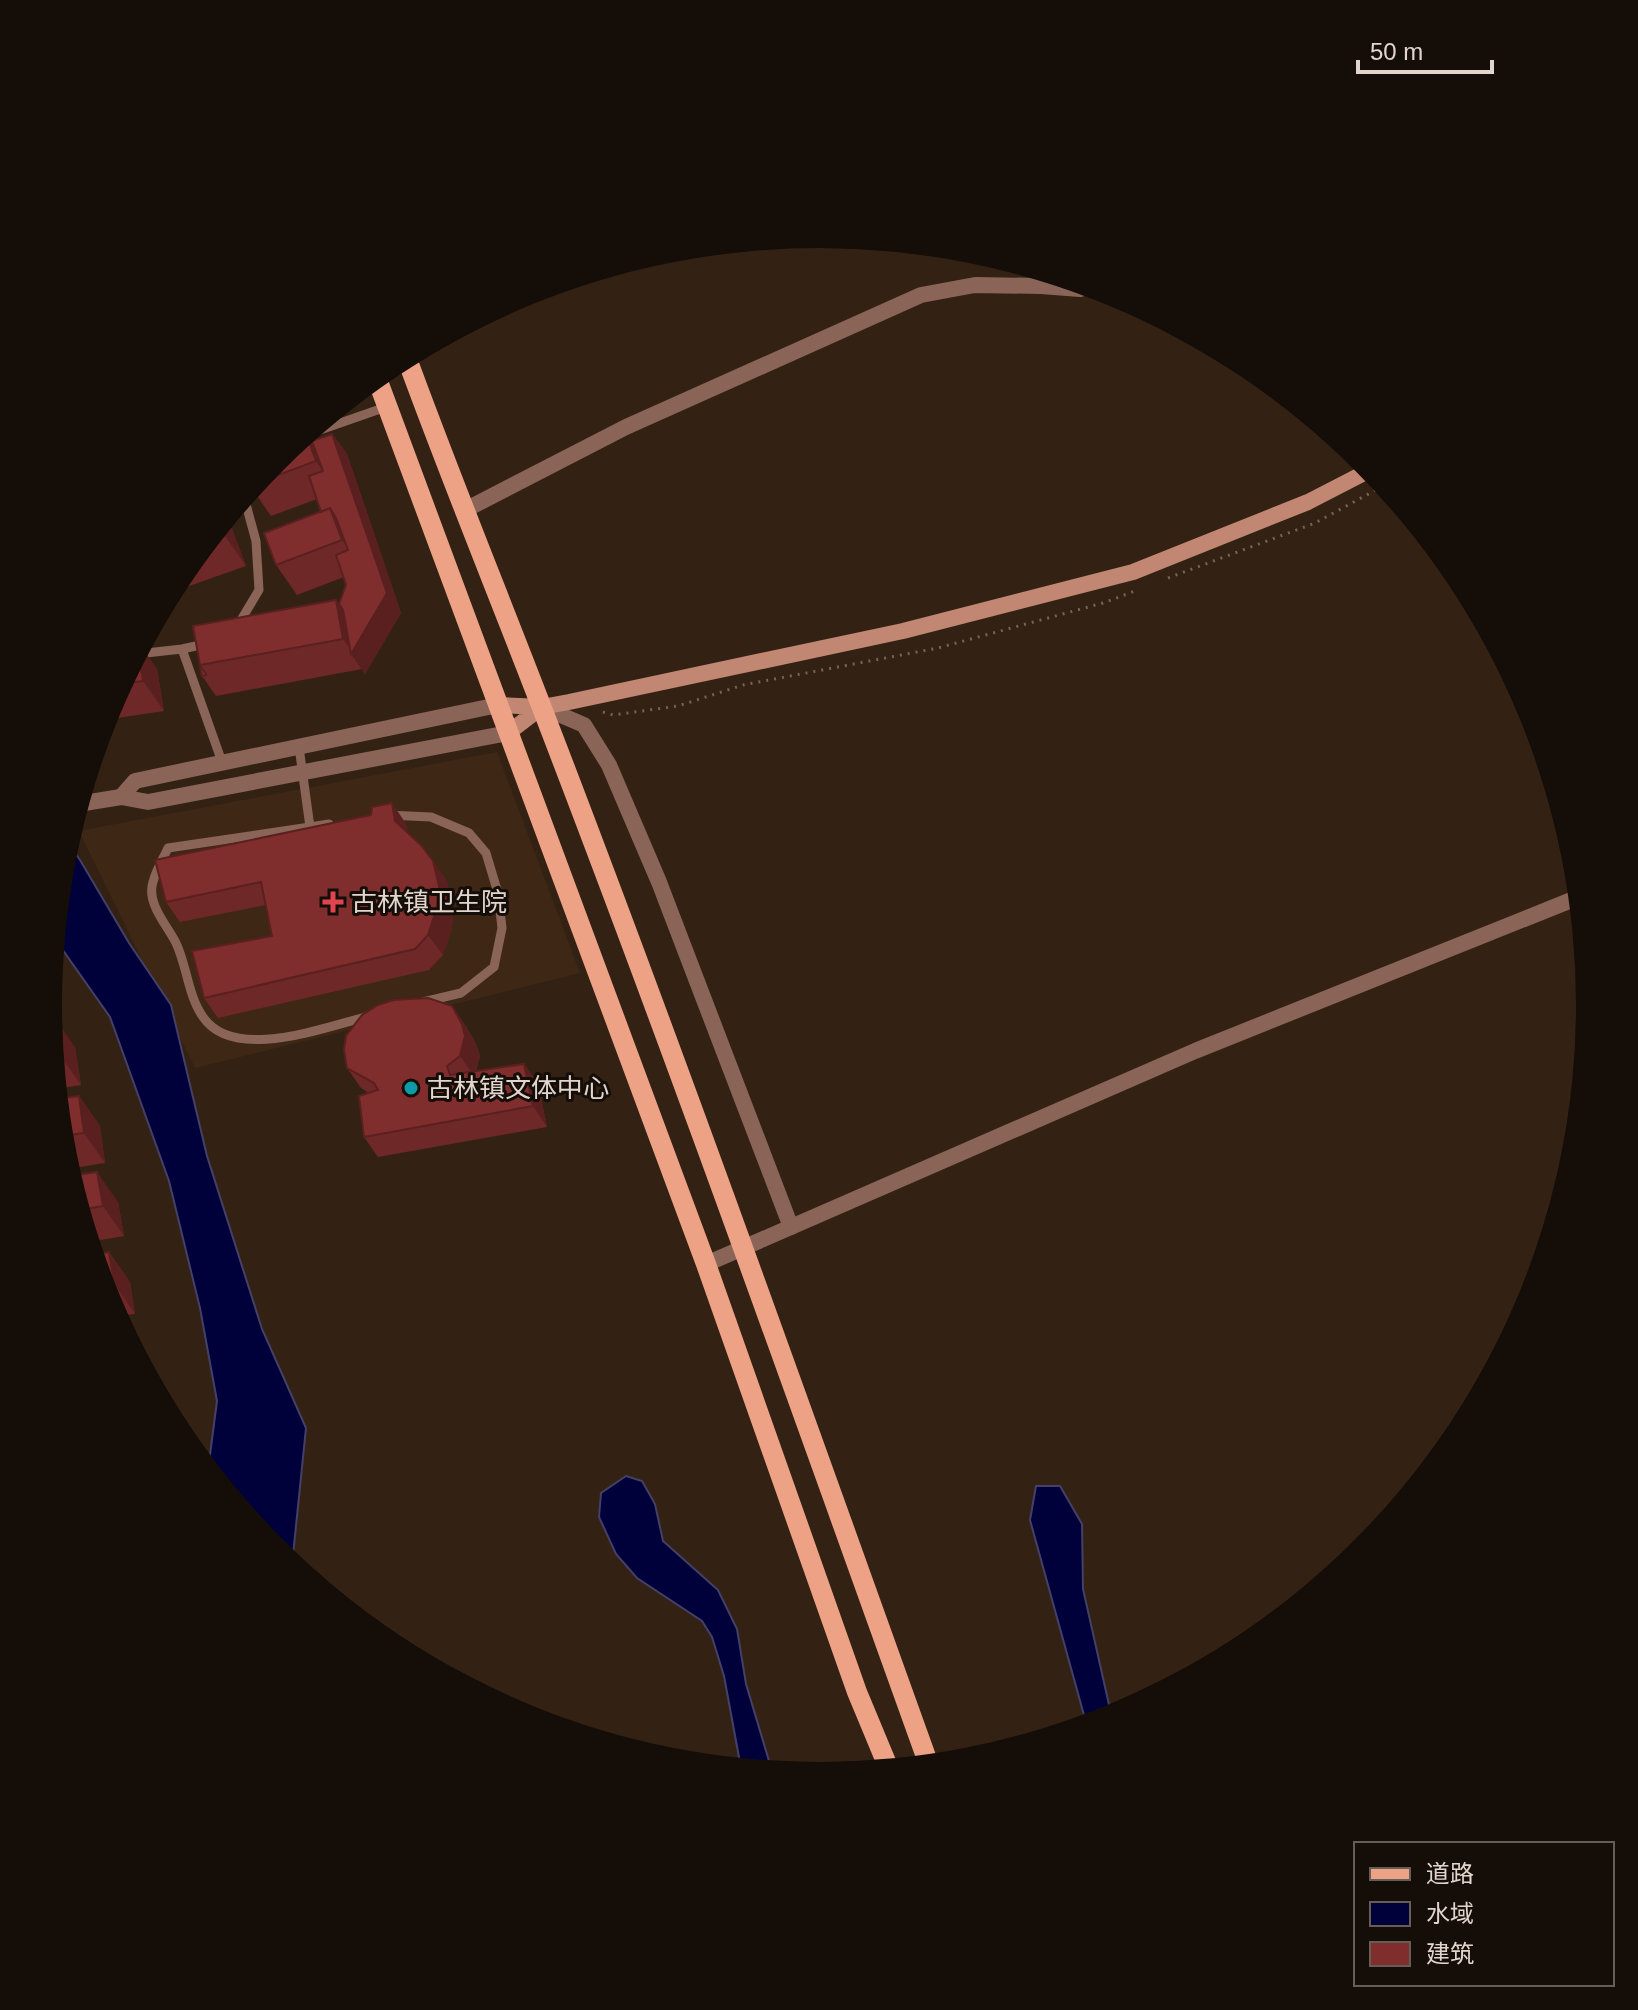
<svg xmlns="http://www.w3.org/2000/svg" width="1638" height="2010" font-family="Helvetica,'Noto Sans SC',sans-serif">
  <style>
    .built { fill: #3e2715 }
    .water { fill: #00003b; stroke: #444067; stroke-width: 2 }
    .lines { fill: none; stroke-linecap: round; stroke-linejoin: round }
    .path { stroke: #736458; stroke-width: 3; stroke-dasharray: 2 6; stroke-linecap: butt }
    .service { stroke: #896457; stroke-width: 9 }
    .minor { stroke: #896457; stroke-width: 16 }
    .tertiary { stroke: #896457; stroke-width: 16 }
    .secondary { stroke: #c18772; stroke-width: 16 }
    .primary { stroke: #eda286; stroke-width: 20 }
    .wall { fill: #6e2827 }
    .shaded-wall { fill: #5a2020 }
    .building { fill: #802e2d; stroke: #5a2020; stroke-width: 2 }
    .health-dot { fill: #e0444e; stroke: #150d08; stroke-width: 3 }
    .culture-dot { fill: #0f9aa8; stroke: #150d08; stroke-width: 3 }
    .labels { text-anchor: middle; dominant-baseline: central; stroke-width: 6; stroke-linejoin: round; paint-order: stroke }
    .poi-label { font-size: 26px; fill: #e1d5cd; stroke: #150d08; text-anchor: start }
  </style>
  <rect width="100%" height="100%" fill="#332214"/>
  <!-- built -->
  <path class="built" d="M497 752 580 973 195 1068 79 831Z"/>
  <!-- water -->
  <path class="water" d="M67 842 80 860 129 943 171 1005 207 1156 262 1329 306 1428 292 1565 273 1550 208 1470 217 1401 200 1308 169 1181 110 1017 55 939 63 854Z
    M626 1476 642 1481 655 1504 663 1541 718 1590 737 1629 746 1684 772 1771 741 1768 724 1676 712 1637 702 1621 637 1578 616 1554 599 1517 601 1493Z
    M1036 1486H1060L1082 1524 1083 1589 1112 1718 1087 1726 1030 1520Z"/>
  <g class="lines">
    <!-- path -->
    <path class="path" d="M1168 578 1315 523 1385 485
      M603 712 613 715 678 706 743 685 938 648 1103 603 1135 591"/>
    <!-- service -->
    <path class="service" d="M303 436 386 407
      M238 625 259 590 256 541 244 497
      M182 649 205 644
      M137 654 182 649 222 762
      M299 747 310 827 168 848C163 859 156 870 153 882 146 903 167 925 176 943 187 966 188 996 203 1017 234 1063 327 1026 370 1016
      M387 815 431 817 469 833 486 853 498 893 502 928 494 967 461 993 423 1002
      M310 827 329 824"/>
    <!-- minor -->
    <path class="minor" d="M463 511 626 427 921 295 975 285 1041 286 1080 289 1090 285
      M542 707 584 725 609 765 659 882 791 1227
      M121 797 148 802 508 733
      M78 804 121 797 135 781 498 705"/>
    <!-- tertiary -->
    <path class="tertiary" d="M706 1264 1195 1051 1579 897"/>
    <!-- secondary -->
    <path class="secondary" d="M498 705 542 707 569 702 903 631 1133 572 1308 502 1372 469
      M508 733 542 707"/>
    <!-- primary -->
    <path class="primary" d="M406 356C449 474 497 591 542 708 677 1058 802 1412 929 1765
      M376 376 706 1264 857 1692 889 1769"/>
  </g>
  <!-- wall -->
  <path class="wall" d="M307 433 312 441 332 434 347 454 401 613 365 674 362 669 216 696 202 676 193 626 336 600 339 604 346 585 344 577 297 595 276 565 321 512 317 499 271 516 251 487 274 460Z
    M225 519 232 529 246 566 169 593 178 576Z
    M138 651 157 669 164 711 104 720 107 710Z
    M392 803 406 824 407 833 447 881 453 907 452 928 443 955 429 970 218 1018 204 998 272 936 266 905 180 922 166 902 371 815Z
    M49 1018 75 1047 81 1085 56 1089Z
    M466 1026 476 1044 480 1056 476 1071 524 1064 538 1084 547 1127 378 1157 364 1137 369 1093 361 1088 347 1068Z
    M79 1096 100 1126 105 1163 67 1169 63 1155 57 1099Z
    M69 1176 118 1202 124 1236 89 1242Z
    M109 1252 130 1282 135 1314 116 1316 107 1300 93 1255Z"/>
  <!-- shaded-wall -->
  <path class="shaded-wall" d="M307 433 325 459 337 491 316 461 306 434Z
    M332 434 347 454 401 613 365 674 351 654 352 652 343 639 336 600 357 630 387 593Z
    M330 508 351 538 363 570 342 540Z
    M225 519 232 529 246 566 225 536 221 525Z
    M141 646 157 669 164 711 143 681 138 651Z
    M392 803 406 824 409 842 395 821Z
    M433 861 447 881 453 907 452 928 443 955 428 935Z
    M452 1006 466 1026 476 1044 480 1056 474 1076 460 1056Z
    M54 1017 75 1047 81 1085 60 1055Z
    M524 1064 538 1084 547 1127 533 1106Z
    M79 1096 100 1126 105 1163 84 1133Z
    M97 1172 118 1202 124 1236 103 1206Z
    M109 1252 130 1282 135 1314 114 1283Z"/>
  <!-- building -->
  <path class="building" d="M306 434 316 461 254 484 274 460Z
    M332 434 387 593 351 654 343 610 339 604 346 585 336 555 348 550 336 518 330 508 321 512 309 476 323 471 312 441Z
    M330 508 342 540 276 565 264 533Z
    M221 525 225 536 206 543Z
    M336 600 343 639 200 665 193 626Z
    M138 651 143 681 120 684Z
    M200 666 206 674V675L202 676Z
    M392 803 395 821 421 845 433 861 439 886 437 907 428 935 415 949 204 998 192 951 272 936 261 882 166 902 155 860 371 815 372 807Z
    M428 998 452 1006 462 1024 465 1036 460 1056 447 1066 450 1075 524 1064 533 1106 364 1137 359 1096 378 1090 374 1083 347 1068 344 1050 346 1036 362 1015 378 1005 394 1000Z
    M54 1017 60 1055 53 1056 49 1018Z
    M79 1096 84 1133 61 1136 57 1099Z
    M97 1172 103 1206 79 1210 69 1176Z
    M109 1252 114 1283 102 1285 93 1255Z"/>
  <!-- markers -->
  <path class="health-dot" d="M329 890h8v8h8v8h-8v8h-8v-8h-8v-8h8z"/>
  <circle class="culture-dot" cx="411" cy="1088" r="8"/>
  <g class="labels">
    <!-- poi labels -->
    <g class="poi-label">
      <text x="351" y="902">古林镇卫生院</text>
      <text x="427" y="1088">古林镇文体中心</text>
    </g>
  </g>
  <!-- crop -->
  <path d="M0 0H1638V2010H0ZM62 1005a757 757 0 1 1 1514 0a757 757 0 1 1-1514 0Z" fill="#150d08" fill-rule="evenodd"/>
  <!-- legend -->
  <rect x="1354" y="1842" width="260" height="144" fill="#150d08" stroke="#675d57" stroke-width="2"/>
  <rect x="1370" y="1868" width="40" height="12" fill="#eda286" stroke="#675d57" stroke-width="2"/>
  <text x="1426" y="1882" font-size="24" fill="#e1d5cd">道路</text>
  <rect x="1370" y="1902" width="40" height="24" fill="#00003b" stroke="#675d57" stroke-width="2"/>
  <text x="1426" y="1922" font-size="24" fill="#e1d5cd">水域</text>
  <rect x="1370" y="1942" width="40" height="24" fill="#802e2d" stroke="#675d57" stroke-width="2"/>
  <text x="1426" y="1962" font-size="24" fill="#e1d5cd">建筑</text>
  <!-- scale -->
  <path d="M1358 60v12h134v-12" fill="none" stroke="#e1d5cd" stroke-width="4"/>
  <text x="1370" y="60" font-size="24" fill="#e1d5cd" stroke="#150d08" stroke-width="6" paint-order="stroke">50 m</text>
</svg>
